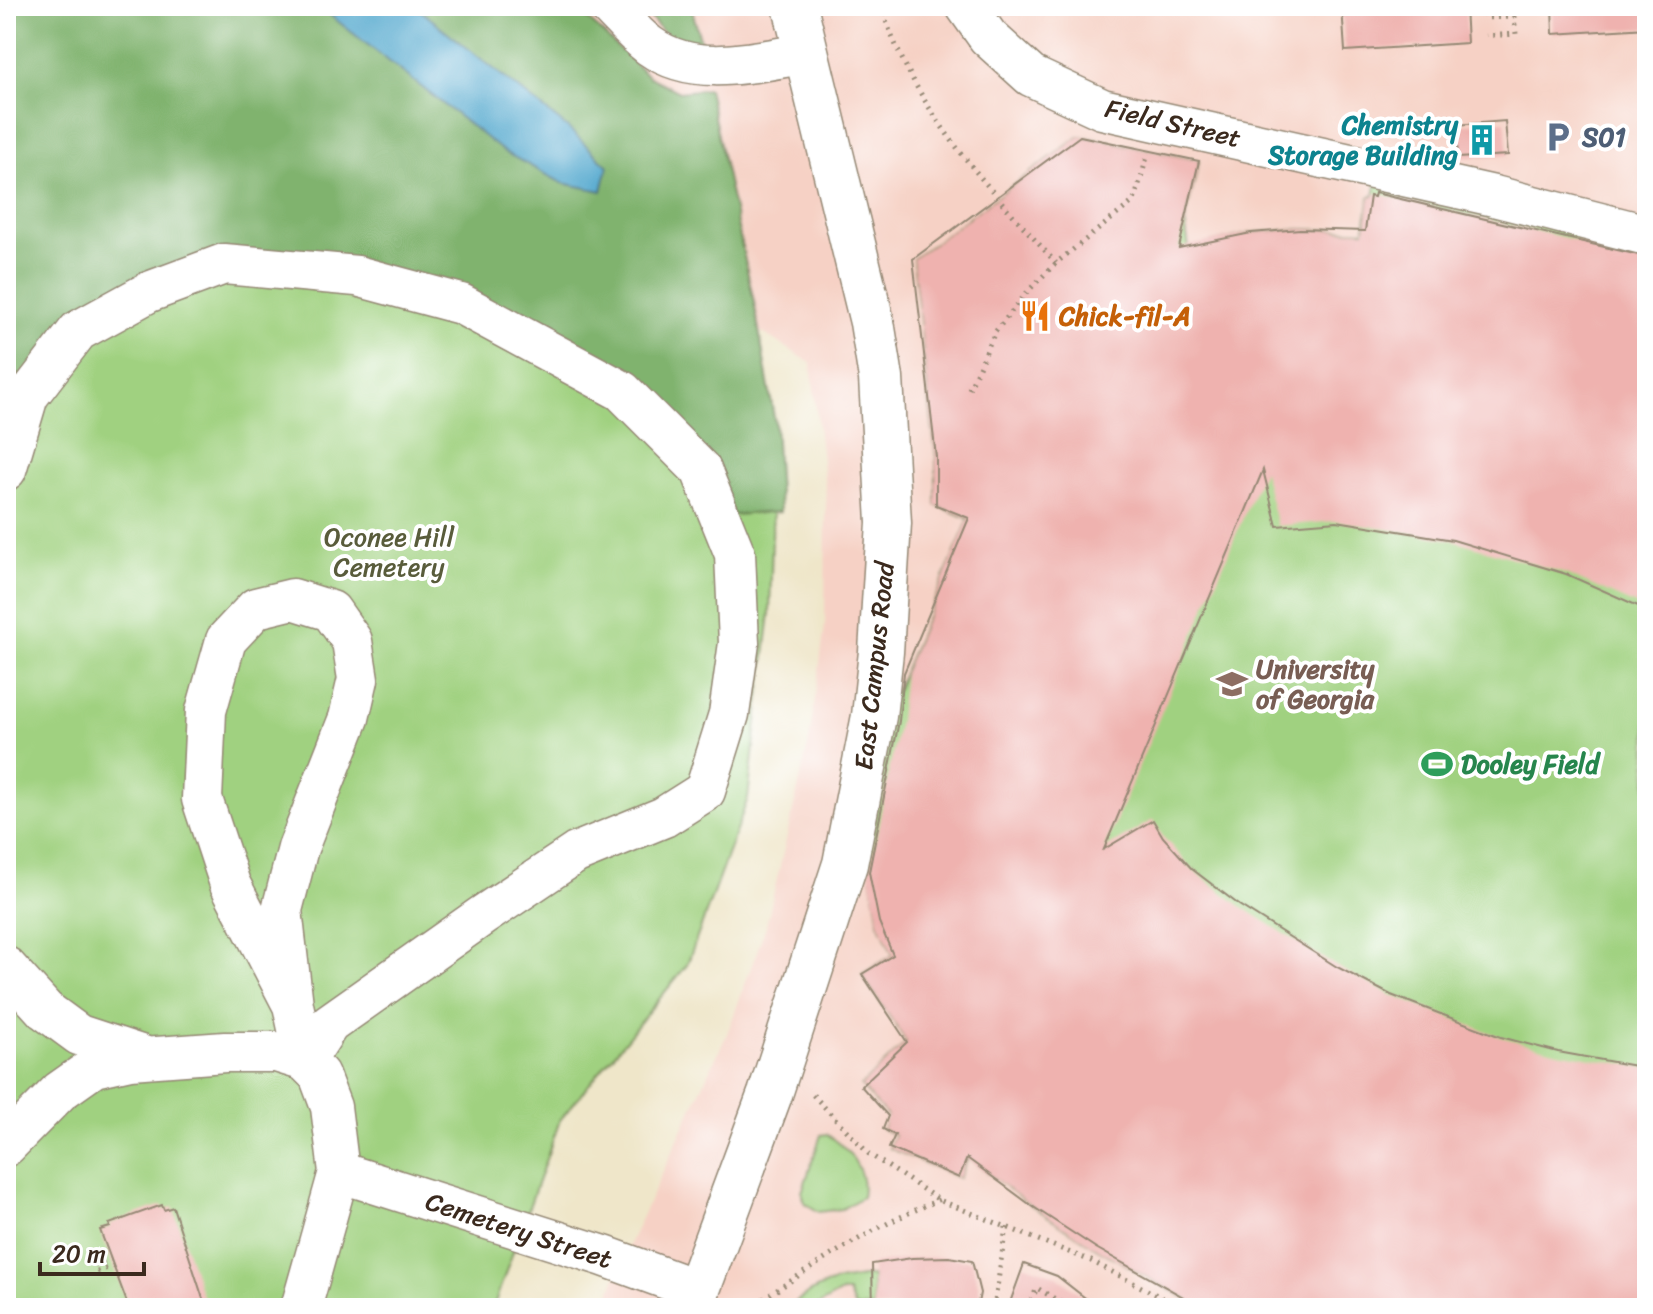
<svg xmlns="http://www.w3.org/2000/svg" width="1653" height="1314" font-family="Sriracha,sans-serif">
  <style>
    .built { fill: #f6d1c5 }
    .green { fill: #a0d180; stroke: #6e7e4f; stroke-width: 2 }
    .forest { fill: #80b36e; stroke: #5e6e46; stroke-width: 2 }
    .water { fill: #52a8ce; stroke: #466976; stroke-width: 2 }
    .building { fill: #efb2af }
    .lines { fill: none; stroke-linecap: round; stroke-linejoin: round }
    .minor-casing { stroke: #958874; stroke-width: 43 }
    .major-casing { stroke: #958874; stroke-width: 47 }
    .path { stroke: #958874; stroke-width: 5; stroke-dasharray: 2 6; stroke-linecap: butt }
    .minor { stroke: #fff; stroke-width: 40 }
    .major { stroke: #fff; stroke-width: 44 }
    .labels { text-anchor: middle; dominant-baseline: central; stroke-width: 8; stroke-linejoin: round; paint-order: stroke }
    .street-label { font-size: 26px; fill: #3b2a1e; stroke: #fff }
    .culture-label { font-size: 26px; font-weight: bold; fill: #0d838f; stroke: #fff; text-anchor: end }
    .service-label { font-size: 26px; font-weight: bold; fill: #4e5e75; stroke: #fff; text-anchor: start }
    .food-label { font-size: 26px; font-weight: bold; fill: #c56008; stroke: #fff; text-anchor: start }
    .park-label { font-size: 26px; fill: #595c3b; stroke: #fff }
    .education-label { font-size: 26px; font-weight: bold; fill: #785e54; stroke: #fff; text-anchor: start }
    .leisure-label { font-size: 26px; font-weight: bold; fill: #27864d; stroke: #fff; text-anchor: start }
  </style>
  <rect width="100%" height="100%" fill="#fff"/>
  <filter id="ink" filterUnits="userSpaceOnUse"><feTurbulence type="fractalNoise" baseFrequency=".0125" numOctaves="2"/><feDisplacementMap in="SourceGraphic" scale="16" xChannelSelector="R" yChannelSelector="G"/><feConvolveMatrix kernelMatrix="1 2 1 2 8 2 1 2 1" color-interpolation-filters="sRGB"/></filter>
  <filter id="wash" filterUnits="userSpaceOnUse"><feTurbulence type="fractalNoise" baseFrequency=".006" numOctaves="4" result="noise"/><feDisplacementMap in="SourceGraphic" scale="32" xChannelSelector="R" yChannelSelector="G"/><feGaussianBlur stdDeviation="1.8" result="paint"/><feColorMatrix in="noise" values="0 0 0 0 0 0 0 0 0 0 0 0 0 0 0 0 0 1.4 0 .05"/><feComposite in="paint" operator="in"/></filter>
  <g filter="url(#wash)">
    <rect width="100%" height="100%" fill="#efe6c9"/>
    <!-- built -->
    <path class="built" d="M299 6H1647V1308H604L630 1242 727 1034 766 926 809 742 825 626 826 496 811 363 755 328Z"/>
    <!-- green -->
    <path class="green" d="M6 6 774 466 770 613 748 798 687 965 560 1120 493 1308H6Z
      M1080 136 1199 161 1185 222 1189 248 1251 233 1300 229 1370 231V229L1365 228 1370 196H1374L1377 180 1647 223V1308H1203L1096 1248 1032 1206 968 1158 959 1178 889 1148 895 1135 883 1129 889 1117 861 1086 907 1042 862 974 893 955 879 922 864 836 888 709 969 519 936 505V457L913 259Z
      M827 1134C849 1149 867 1169 862 1197L842 1209 819 1212 805 1203 802 1192 821 1135Z
      M872 1276 873 1308H855L848 1293H840L813 1308H788C817 1284 835 1280 872 1276Z"/>
    <!-- forest -->
    <path class="forest" d="M6 6H574L649 77 679 92 708 89 755 307 775 423 780 512 732 515 719 474 476 301 176 274 6 412Z
      M639 6H691L704 53 666 35Z"/>
    <!-- water -->
    <path class="water" d="M325 6H415L569 129 608 166 602 191 562 183 504 152 330 15Z"/>
    <g id="blocks">
      <!-- building -->
      <path class="building" d="M1342 6H1465L1467 43 1345 51Z
        M1552 6H1647V28L1553 34Z
        M1505 121 1508 155 1458 158 1456 125Z
        M1080 136 1199 161 1179 248 1251 233 1300 229 1365 231 1370 196 1374 197 1375 193 1647 257V610L1566 574 1453 540 1337 521 1277 526 1263 470 1104 849 1153 820 1163 837 1192 869 1239 905 1337 967 1391 995 1501 1037 1558 1052 1647 1068V1308H1203L1096 1248 1032 1206 967 1158 959 1178 889 1148 895 1135 883 1129 888 1116 861 1086 907 1042 862 974 893 955 879 922 869 872 899 721 904 673 969 518 936 505V457L913 259Z
        M162 1205 164 1210 173 1207 206 1308H129L100 1230 110 1227 109 1224Z
        M949 1257 972 1261 980 1293 977 1308H873L872 1264 912 1258Z
        M1024 1264 1057 1276 1098 1308H1008Z"/>
    </g>
  </g>
  <g filter="url(#ink)">
    <use href="#blocks" fill-opacity="0" stroke="#958874" stroke-width="2"/>
    <g class="lines">
      <defs>
        <path id="minor" d="M609 6C622 19 635 35 650 46 696 79 756 61 808 53
          M966 6 988 37 1031 76 1102 109 1494 196 1647 235
          M6 470 28 396 78 331 149 292 224 264 357 276 461 304 622 391 701 470 735 554 739 643 729 714 705 791 664 817 576 853 482 916 329 1024 305 1061
          M6 967 45 1010 79 1035 143 1056
          M293 1005 230 884 202 799 206 711 226 640 256 608 293 599 331 611 352 641 358 679 349 718 298 848 282 910 293 1005 305 1061
          M6 1146 60 1091 94 1067 130 1059 225 1052H276L305 1061 319 1075 331 1107 339 1172 301 1308
          M339 1172 604 1256 697 1290"/>
        <path id="major" d="M691 1308 770 1094 845 864 874 716 881 652 889 523 881 378 872 322 795 6"/>
      </defs>
      <!-- minor casing -->
      <use href="#minor" class="minor-casing"/>
      <!-- major casing -->
      <use href="#major" class="major-casing"/>
      <!-- path -->
      <path class="path" d="M881 6C915 111 984 183 1056 263
        M1484 6 1485 18 1514 17 1516 34 1486 36
        M969 389 995 332 1029 290 1056 263 1134 201 1148 154
        M813 1095 869 1154 939 1200 1091 1261 1182 1308
        M95 1265 111 1260
        M97 1272 113 1266
        M750 1308C811 1267 871 1227 939 1200
        M828 1308 845 1302 847 1308
        M994 1308 1006 1227
        M1028 1308 1037 1288 1070 1308"/>
      <!-- minor -->
      <use href="#minor" class="minor"/>
      <!-- major -->
      <use href="#major" class="major"/>
    </g>
  </g>
  <!-- icons -->
  <defs>
    <symbol id="parking-bare" viewBox="-9 -9 18 18"><path d="M-3.5-5.5H1a3.5 3.5 0 0 1 0 7H-1V5.5H-3.5ZM-1-3.4V-.6H.8a1.4 1.4 0 0 0 0-2.8Z" fill="#5c6f8a" stroke="#fff" stroke-width="2.5" paint-order="stroke"/></symbol>
    <symbol id="building-bare" viewBox="-9 -9 18 18"><path d="M-4-6H4V6H1V3H-1V6H-4ZM-2.5-4.3h1.7v1.8h-1.7ZM.8-4.3h1.7v1.8H.8ZM-2.5-1h1.7V.8h-1.7ZM.8-1h1.7V.8H.8Z" fill="#0f9aa8" stroke="#fff" stroke-width="2.5" paint-order="stroke"/></symbol>
    <symbol id="restaurant-bare" viewBox="-9 -9 18 18"><path d="M-5-6h1v4h1v-4h1v4h1v-4h1v5L-1.5 .5V6h-2V.5L-5-1ZM5-6V6H3V1.5H1.5Q1.5-4 5-6Z" fill="#e8710a" stroke="#fff" stroke-width="2.5" paint-order="stroke"/></symbol>
    <symbol id="university-bare" viewBox="-9 -9 18 18"><path d="M0-5L7-2L0 1L-7-2ZM-4 1L0 2.5L4 1V4Q0 6-4 4Z" fill="#8d6e63" stroke="#fff" stroke-width="2.5" paint-order="stroke"/></symbol>
    <symbol id="stadium-bare" viewBox="-9 -9 18 18"><path d="M0-5a6.5 5 0 1 0 0 10a6.5 5 0 1 0 0-10ZM-3.5-1.8h7v3.6h-7Z" fill="#2e9e5b" stroke="#fff" stroke-width="2.5" paint-order="stroke"/></symbol>
  </defs>
  <g fill-rule="evenodd">
    <use href="#parking-bare" x="1536" y="115" width="44" height="44"/>
    <use href="#building-bare" x="1460" y="118" width="44" height="44"/>
    <use href="#restaurant-bare" x="1013" y="294" width="44" height="44"/>
    <use href="#university-bare" x="1210" y="662" width="44" height="44"/>
    <use href="#stadium-bare" x="1415" y="742" width="44" height="44"/>
  </g>
  <g class="labels">
    <!-- street labels -->
    <g class="street-label">
      <text transform="translate(1173 123) rotate(13)">Field Street</text>
      <text transform="translate(874 666) rotate(-84)">East Campus Road</text>
      <text transform="translate(519 1230) rotate(18)">Cemetery Street</text>
    </g>
    <!-- culture labels -->
    <g class="culture-label">
      <text x="1458" y="125">Chemistry<tspan x="1458" dy="30">Storage Building</tspan></text>
    </g>
    <!-- service labels -->
    <g class="service-label">
      <text x="1582" y="137">S01</text>
    </g>
    <!-- food labels -->
    <g class="food-label">
      <text x="1059" y="316">Chick-fil-A</text>
    </g>
    <!-- park labels -->
    <g class="park-label">
      <text x="389" y="537">Oconee Hill<tspan x="389" dy="30">Cemetery</tspan></text>
    </g>
    <!-- education labels -->
    <g class="education-label">
      <text x="1256" y="669">University<tspan x="1256" dy="30">of Georgia</tspan></text>
    </g>
    <!-- leisure labels -->
    <g class="leisure-label">
      <text x="1461" y="764">Dooley Field</text>
    </g>
  </g>
  <!-- margin -->
  <rect width="1653" height="1314" fill="none" stroke="#fff" stroke-width="32"/>
  <!-- scale -->
  <path d="M40 1262v12h104v-12" fill="none" stroke="#3b2a1e" stroke-width="4"/>
  <text x="52" y="1262" font-size="24" fill="#3b2a1e" stroke="#ffffff" stroke-width="6" paint-order="stroke">20 m</text>
</svg>
